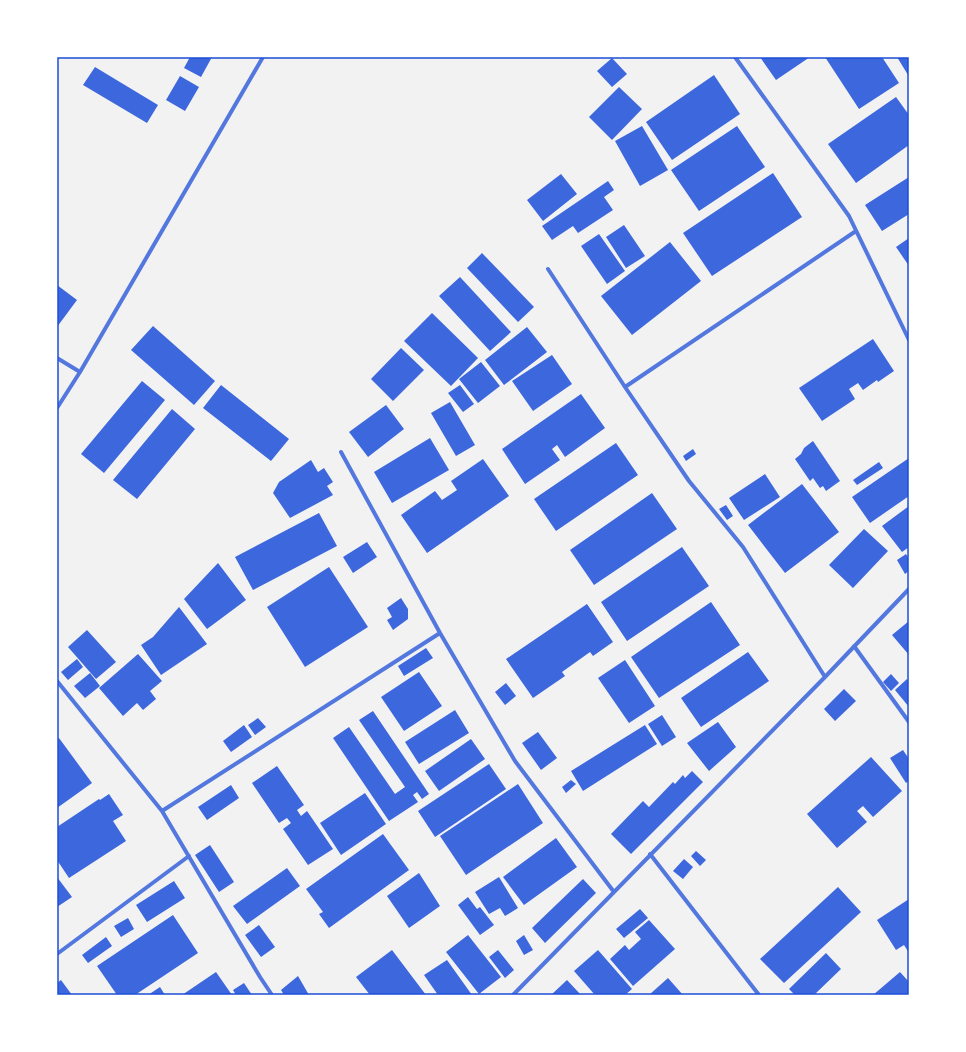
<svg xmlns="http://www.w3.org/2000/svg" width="966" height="1052" font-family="'Fira Sans Condensed',sans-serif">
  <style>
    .building { fill: #3d67dc }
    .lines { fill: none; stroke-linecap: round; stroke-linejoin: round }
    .minor { stroke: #5277de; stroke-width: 4 }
    .neatline { fill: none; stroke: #1d4ed8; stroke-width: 1.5 }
  </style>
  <rect width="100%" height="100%" fill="#f2f2f2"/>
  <!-- building -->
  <path class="building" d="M190 57H212L201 77 184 68Z
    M760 57H810L776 80Z
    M825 57H882L899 83 859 109Z
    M897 57H909V74L908 75Z
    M612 58 627 74 612 87 597 71Z
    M95 67 158 105 147 123 83 85Z
    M714 75 740 114 672 160 646 122Z
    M180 76 199 87 185 111 166 100Z
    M619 87 642 109 612 140 589 117Z
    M896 97 909 115V145L856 183 828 144Z
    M642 126 668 170 640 186 615 141Z
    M737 126 765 167 699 211 671 170Z
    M773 173 802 217 712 276 683 233Z
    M561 174 577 194 543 221 527 200Z
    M909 177V214L882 231 865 205Z
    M608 181 614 190 604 197 613 210 578 233 573 226 552 240 542 226Z
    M624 225 645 256 626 268 606 237Z
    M599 234 625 271 607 284 581 246Z
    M909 238V266L896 247Z
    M670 242 701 281 632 335 601 296Z
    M482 253 534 307 518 322 467 268Z
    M460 277 511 332 490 351 439 296Z
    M57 285 77 300 57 327Z
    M432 313 478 358 451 386 404 341Z
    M153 326 215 381 194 405 131 350Z
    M527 327 547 352 504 385 485 360Z
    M873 339 894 371 878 382 877 380 863 390 858 383 849 389 855 399 822 421 799 388Z
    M401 348 424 370 393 401 371 379Z
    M552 355 572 384 533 411 512 381Z
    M481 362 500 386 478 403 459 379Z
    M142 381 165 400 104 473 81 454Z
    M221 385 289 439 271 461 203 408Z
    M460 385 474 404 463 412 448 393Z
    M581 394 605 428 565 457 557 445 552 449 560 460 525 484 502 449Z
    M450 402 475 445 456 456 431 413Z
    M386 405 404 429 368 457 349 432Z
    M172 409 195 429 137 499 113 480Z
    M430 438 449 470 392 503 374 472Z
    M813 441 840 481 826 491 823 486 820 488 813 478 810 481 795 459 801 454 804 448Z
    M616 443 638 475 556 531 534 499Z
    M693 449 696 454 686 461 683 456Z
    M909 458V496L870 523 852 497Z
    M483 459 509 496 427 553 401 515 435 491 442 500 457 490 451 481Z
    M311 460 318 472 324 468 333 482 327 486 333 495 290 518 273 493 279 482Z
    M879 462 883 468 857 485 853 480Z
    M765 474 780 497 744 520 729 498Z
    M802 484 839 532 785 573 748 525Z
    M652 493 677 529 594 585 570 550Z
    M726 505 733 516 727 520 719 509Z
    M909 506V547L902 552 882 526Z
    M319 513 337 546 253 590 235 557Z
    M864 529 888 551 853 588 829 565Z
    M367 542 377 557 353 573 343 557Z
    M682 547 709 586 627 641 601 602Z
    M906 554 909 559V571L905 574 897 560Z
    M218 563 246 600 207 629 184 599Z
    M329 567 368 627 305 667 267 607Z
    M401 598 408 609V619L393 630 387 620 392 617 387 608Z
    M711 602 740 645 659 698 631 657Z
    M587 604 613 642 593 656 590 652 562 672 565 676 533 698 506 659Z
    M179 607 207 644 161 675 141 645 153 637Z
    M909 621V655L892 635Z
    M87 630 116 662 96 679 68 647Z
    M426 648 433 658 404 676 398 666Z
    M748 652 769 681 701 727 681 698Z
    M138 654 162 681 150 691 156 699 143 710 137 703 123 716 99 688Z
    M77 659 83 667 68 680 61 672Z
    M625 660 655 706 629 723 598 678Z
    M419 672 442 706 404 731 381 697Z
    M90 673 100 686 85 698 74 686Z
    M891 674 899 683 891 691 883 682Z
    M907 679 909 681V707L895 690Z
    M506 683 516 696 505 705 495 692Z
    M844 689 856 701 835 721 824 709Z
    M455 710 469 733 419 764 405 742Z
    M373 711 429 794 422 799 417 792 413 795 418 802 389 821 333 738 349 727 395 794 405 787 359 720Z
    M662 715 676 737 662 746 648 724Z
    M258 718 266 727 255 735 248 725Z
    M718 722 736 747 709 771 687 743Z
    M244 725 252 737 231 752 223 741Z
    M645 725 657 744 583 791 571 771Z
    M538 732 557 758 541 770 522 743Z
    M59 738 92 783 57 808V739Z
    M471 739 485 759 439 791 425 771Z
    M903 750 909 759V781L906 783 890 758Z
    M871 757 902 791 873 817 863 806 857 811 867 822 837 848 807 814Z
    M489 764 506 789 435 837 418 811Z
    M277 766 304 805 297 810 301 816 307 811 333 849 308 865 283 829 291 823 287 818 279 823 252 783Z
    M692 771 703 782 631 854 611 834 643 801 649 807 673 782 675 784 683 775 685 778Z
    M571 780 576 784 566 793 562 787Z
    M518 784 543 823 466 875 440 836Z
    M231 785 239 798 207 820 198 807Z
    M365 793 386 824 341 855 320 823Z
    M109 794 123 815 113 821 126 841 69 878 57 860V827L99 799 100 800Z
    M383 834 409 870 329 928 319 914 323 912 306 889Z
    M556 838 577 867 524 905 503 877Z
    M210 845 234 882 219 892 195 855Z
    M696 851 706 860 700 866 691 856Z
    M684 859 693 867 683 879 673 871Z
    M287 868 300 886 247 924 233 906Z
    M419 873 440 906 409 928 387 896Z
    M57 877 72 897 57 907Z
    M499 877 518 908 505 916 500 908 489 914 475 892Z
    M583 879 596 893 545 943 532 928Z
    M174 881 185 898 147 922 136 905Z
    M838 887 861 912 784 983 760 959Z
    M468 897 477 909 480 907 494 925 480 935 458 905Z
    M909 899V953L904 945 896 950 877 920Z
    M640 909 648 918 624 938 616 929Z
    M173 915 198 953 135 995H117L97 966Z
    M128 918 134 929 121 937 114 926Z
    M649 920 675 949 633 986 610 959 625 945 629 950 641 939 635 932Z
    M259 925 275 947 261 957 245 935Z
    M468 935 501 977 479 994 446 952Z
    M524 935 533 950 524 955 516 941Z
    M106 937 112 946 88 963 82 955Z
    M392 950 426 995H370L356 977Z
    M498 950 514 970 505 978 489 957Z
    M598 950 632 989 625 995H595L574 971Z
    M826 953 841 969 814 995H795L789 989Z
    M447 960 472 995H438L424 975Z
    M216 972 232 995H182Z
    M900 972 909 982V995H873Z
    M298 976 309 995H284L281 990Z
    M668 978 683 995H649Z
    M61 980 72 995H57V983Z
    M567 980 581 995H551Z
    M244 983 252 995H236L233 990Z
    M160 987 165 995H148Z"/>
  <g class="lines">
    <!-- minor -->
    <path class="minor" d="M735 57 849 216 909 340
      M548 269 625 387 689 481 743 547 825 677
      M57 358 80 372
      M625 387 856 231
      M57 408 80 372 263 57
      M341 452 440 633 515 761 614 892
      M854 646 909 722
      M57 681 162 811 260 977 272 995
      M162 811 440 633
      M650 854 759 995
      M57 954 189 856
      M513 995 825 677 909 589"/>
  </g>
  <!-- border -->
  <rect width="966" height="1052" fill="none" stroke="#ffffff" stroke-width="116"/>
  <rect x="58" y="58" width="850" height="936" class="neatline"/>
</svg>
